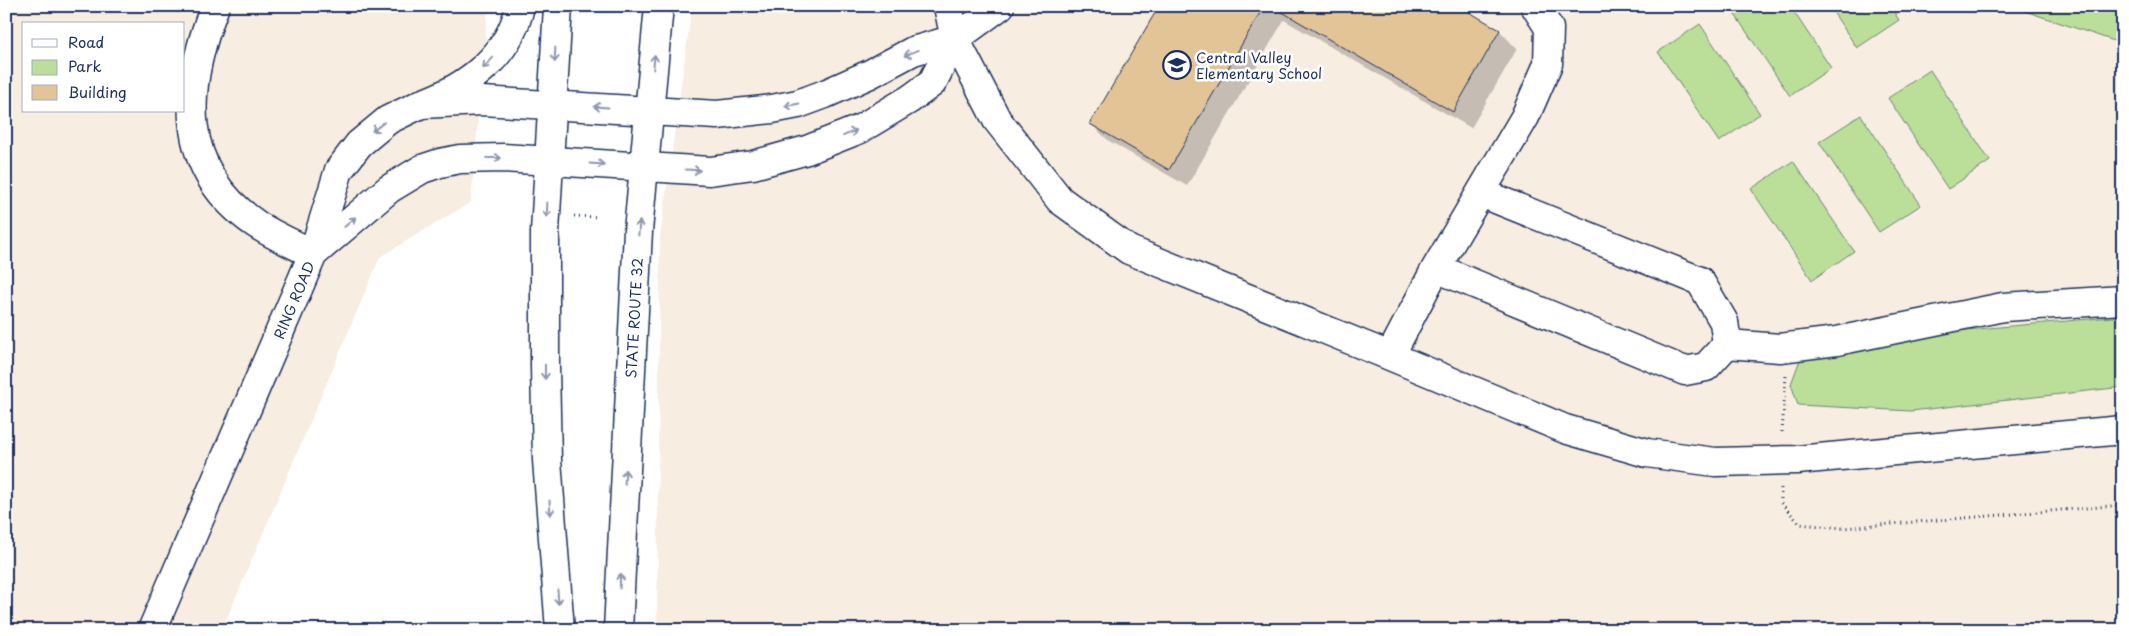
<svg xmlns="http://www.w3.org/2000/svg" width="2129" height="636" font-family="'Playpen Sans',sans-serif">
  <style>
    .built { fill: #f7ede0; fill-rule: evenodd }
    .green { fill: #bbde98; stroke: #6b867b }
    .shadow { fill: #0003 }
    .building { fill: #e3c496; stroke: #1b2f5e }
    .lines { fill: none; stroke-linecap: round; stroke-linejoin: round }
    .minor-casing { stroke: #1b2f5e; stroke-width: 31 }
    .major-casing { stroke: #1b2f5e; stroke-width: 31 }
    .path { stroke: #1b2f5e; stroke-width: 3; stroke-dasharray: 1 4; stroke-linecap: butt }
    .minor { stroke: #fff; stroke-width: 28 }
    .major { stroke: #fff; stroke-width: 28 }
    .oneway { stroke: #8d97ae }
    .labels { text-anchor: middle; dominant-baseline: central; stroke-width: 5; stroke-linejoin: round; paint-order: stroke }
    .poi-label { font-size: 14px; fill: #1b2f5e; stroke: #fff; text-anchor: start }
    .street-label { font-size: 14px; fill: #1b2f5e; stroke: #fff }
  </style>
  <rect width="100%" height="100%" fill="#fff"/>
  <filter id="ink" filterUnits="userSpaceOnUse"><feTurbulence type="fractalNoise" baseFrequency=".02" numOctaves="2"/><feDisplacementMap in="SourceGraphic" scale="10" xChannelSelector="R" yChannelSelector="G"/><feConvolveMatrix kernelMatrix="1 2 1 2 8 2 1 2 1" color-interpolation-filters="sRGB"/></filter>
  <g filter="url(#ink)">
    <!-- built -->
    <path class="built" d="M6 6H488L471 202 380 257 222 630H6ZM24 24H184V111H24Z
      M692 6H2123V630H657L660 238Z"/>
    <!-- green -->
    <path class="green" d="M1729 6H1790L1831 68 1790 96Z
      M1829 6H1890L1899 20 1857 48Z
      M2010 6H2123V44Z
      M1700 24 1760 114 1719 142 1658 52Z
      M1930 70 1990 161 1948 189 1888 98Z
      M1861 115 1921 205 1879 232 1819 142Z
      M1793 161 1854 251 1812 280 1751 189Z
      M2123 316V387L1911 411 1798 405 1791 384 1801 357 1955 331Z"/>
    <!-- shadow -->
    <path class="shadow" d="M1160 6H1457L1500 31 1517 49 1471 128 1284 20 1187 186 1109 141 1091 124Z"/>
    <!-- building -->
    <path class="building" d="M1159 6H1264L1169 170 1090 124Z
      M1272 6H1459L1500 30 1453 112Z"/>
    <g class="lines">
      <defs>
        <path id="minor" d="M215 6C183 88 176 169 256 224 274 236 294 244 313 254
          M948 6 955 39 997 120 1060 200 1129 250 1390 356 1436 268 1525 117 1548 64 1549 28 1535 6
          M313 254 389 189 422 169 440 163 460 159 503 158 710 171 753 165 807 150 860 129 910 99 932 83 955 39
          M1436 268 1685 371 1706 367 1727 344 1724 322 1700 281 1481 193
          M1727 344 1780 348 1837 341 2003 307 2123 300
          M1390 356 1565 429 1647 453 1715 462 1797 460 2123 430
          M152 630 313 254 339 170 359 144 388 120 421 104 482 101 717 115 772 109 798 104 825 94 870 74 913 51 955 39 1000 6"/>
        <path id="major" d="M558 6 545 232V366L547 460 560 630
          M421 104C466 88 510 56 520 6
          M618 630 638 231 659 6"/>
      </defs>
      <!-- minor casing -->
      <use href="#minor" class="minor-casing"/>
      <!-- major casing -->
      <use href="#major" class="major-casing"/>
      <!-- path -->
      <path class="path" d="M574 216 599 217
        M1782 432 1786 376
        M1781 488V503L1800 524 1842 528 2123 505"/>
      <!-- minor -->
      <use href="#minor" class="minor"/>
      <!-- major -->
      <use href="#major" class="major"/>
    </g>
    <!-- one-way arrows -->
    <defs><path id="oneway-shaft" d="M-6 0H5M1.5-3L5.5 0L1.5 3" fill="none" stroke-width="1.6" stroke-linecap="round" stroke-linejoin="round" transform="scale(1.25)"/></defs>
    <g class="oneway">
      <use href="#oneway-shaft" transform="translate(911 53) rotate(156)"/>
      <use href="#oneway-shaft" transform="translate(555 55) rotate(93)"/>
      <use href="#oneway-shaft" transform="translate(654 62) rotate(-85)"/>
      <use href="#oneway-shaft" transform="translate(488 63) rotate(134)"/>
      <use href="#oneway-shaft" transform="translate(792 105) rotate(168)"/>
      <use href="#oneway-shaft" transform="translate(601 107) rotate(-176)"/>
      <use href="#oneway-shaft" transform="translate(378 127) rotate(142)"/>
      <use href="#oneway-shaft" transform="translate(850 133) rotate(-24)"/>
      <use href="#oneway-shaft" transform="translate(494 158)"/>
      <use href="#oneway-shaft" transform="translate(597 164) rotate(4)"/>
      <use href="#oneway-shaft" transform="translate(693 170) rotate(3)"/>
      <use href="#oneway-shaft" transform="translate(547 210) rotate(93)"/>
      <use href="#oneway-shaft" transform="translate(350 222) rotate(-41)"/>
      <use href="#oneway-shaft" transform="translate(639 228) rotate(-85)"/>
      <use href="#oneway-shaft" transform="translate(545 372) rotate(90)"/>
      <use href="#oneway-shaft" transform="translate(625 477) rotate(-87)"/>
      <use href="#oneway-shaft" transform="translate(550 508) rotate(86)"/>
      <use href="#oneway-shaft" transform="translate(620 581) rotate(-87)"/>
      <use href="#oneway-shaft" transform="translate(558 597) rotate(86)"/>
    </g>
  </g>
  <!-- icons -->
  <defs>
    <symbol id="school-ring" viewBox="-11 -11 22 22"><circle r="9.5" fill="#fff" stroke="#1b2f5e" stroke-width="1.5"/><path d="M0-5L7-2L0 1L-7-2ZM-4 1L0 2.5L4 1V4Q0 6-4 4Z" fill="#1b2f5e"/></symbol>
  </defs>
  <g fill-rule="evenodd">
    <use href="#school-ring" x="1161" y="49" width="32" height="32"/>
  </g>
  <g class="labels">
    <!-- poi labels -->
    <g class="poi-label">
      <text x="1196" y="57">Central Valley<tspan x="1196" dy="16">Elementary School</tspan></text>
    </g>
    <!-- street labels -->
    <g class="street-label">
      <text transform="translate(294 300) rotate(-67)">RING ROAD</text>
      <text transform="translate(634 318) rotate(-87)">STATE ROUTE 32</text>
    </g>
  </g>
  <!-- margin -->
  <rect width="2129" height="636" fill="none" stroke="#fff" stroke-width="25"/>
  <rect x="12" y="12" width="2104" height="611" fill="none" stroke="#1b2f5e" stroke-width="2" filter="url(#ink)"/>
  <!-- legend -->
  <rect x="22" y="22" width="162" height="90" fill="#ffffff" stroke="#a4acbf"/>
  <rect x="32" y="39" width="25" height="8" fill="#ffffff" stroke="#a4acbf"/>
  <text x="68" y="48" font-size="15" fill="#1b2f5e">Road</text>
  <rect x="32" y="60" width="25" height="15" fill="#bbde98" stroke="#a4acbf"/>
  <text x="68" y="72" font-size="15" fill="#1b2f5e">Park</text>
  <rect x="32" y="85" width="25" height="15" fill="#e3c496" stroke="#a4acbf"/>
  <text x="68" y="98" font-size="15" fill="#1b2f5e">Building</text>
</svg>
